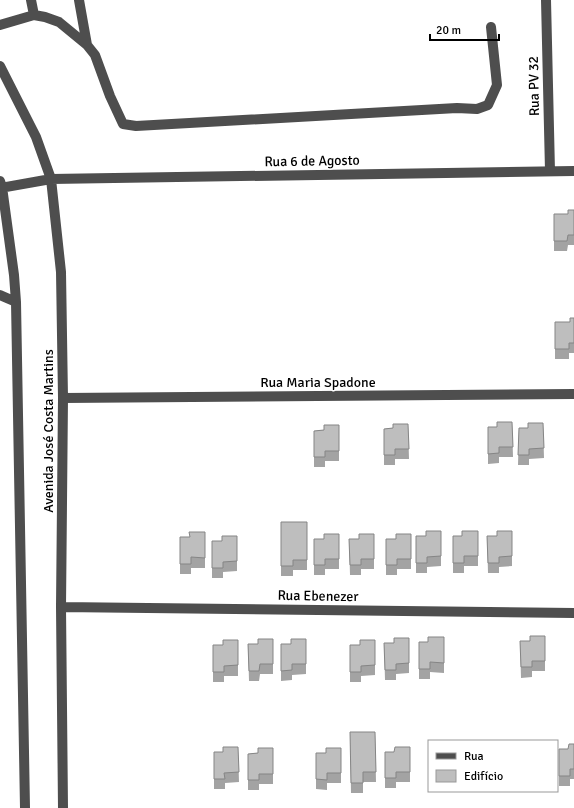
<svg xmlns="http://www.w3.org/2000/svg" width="574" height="808" font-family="Signika,sans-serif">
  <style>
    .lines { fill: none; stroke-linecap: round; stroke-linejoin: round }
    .minor { stroke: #4e4e4e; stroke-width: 10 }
    .wall { fill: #a3a3a3 }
    .building { fill: #bebebe; stroke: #858585 }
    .labels { text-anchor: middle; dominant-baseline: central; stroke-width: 3; stroke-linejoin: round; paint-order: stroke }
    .street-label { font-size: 14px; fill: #000; stroke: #fff }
  </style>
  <rect width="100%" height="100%" fill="#fff"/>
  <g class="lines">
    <!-- minor -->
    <path class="minor" d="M31 0 34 15
      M79 0 87 45
      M546 0 550 171
      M0 25 34 15 45 17 59 22 87 45 95 55 110 96 123 124 136 126 457 108 477 109 488 105 497 85 491 27
      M0 66 36 137 51 179 61 272 63 398 61 607 63 808
      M0 181 2 187 14 275 16 302 25 808
      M0 188 51 179 574 171
      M0 295 16 302
      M63 398 574 394
      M61 607 574 613"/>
  </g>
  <!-- wall -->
  <path class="wall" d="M574 210V245H568L567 251H554V214H568Z
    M574 318V353H569V359H555V322H570Z
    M512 422 513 457H499V463L488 464V427H497Z
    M543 423 544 458 529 459V465H518L519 428H528Z
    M408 424 409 459H395V465H384V429L393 428Z
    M339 425V461H325V467H314V431L324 430Z
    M281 522H307V570H293V576H281Z
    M441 531V566L427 567V573H416V536H426Z
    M478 531V566H464V573H453V536H462Z
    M512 531V566L499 567V573H488L487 536H497Z
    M205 532V568H191V574H180V537H189Z
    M339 534V569H325V575H314V539H324Z
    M374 534V569H361V575H350L349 539H359Z
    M411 534V569H397V575H386V539H396Z
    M237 536V571L223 572V578H212V541H222Z
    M444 637V673L430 672V679H419V642H428Z
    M409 638V673L396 674V680H385L384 643H394Z
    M273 639V674H260L259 681H249L248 644H258Z
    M306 639V674L292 675V680L281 681V644H291Z
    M238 640V676H224V682H213V645H223Z
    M375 640V675L361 676V682H350V645H360Z
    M520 641 545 661V671H532V677L521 678Z
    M350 732H375L376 782H363V793H351Z
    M574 744V779H570V786H559V749H568Z
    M238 747 239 782 225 783V789H214V752H223Z
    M273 748V784H259V790H248V754L258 753Z
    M341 748V783H327V790L316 789V753H326Z
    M385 752 410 772V782H396V788H385Z"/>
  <!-- building -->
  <path class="building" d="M568 210H574V235H568L567 241H554V214H568Z
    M570 318H574V343H569V349H555V322H570Z
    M497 422H512L513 447H499V453L488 454V427H497Z
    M528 423H543L544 448 529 449V455H518L519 428H528Z
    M393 424H408L409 449H395V455H384V429L393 428Z
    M324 425H339V451H325V457H314V431L324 430Z
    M281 522H307V560H293V566H281Z
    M426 531H441V556L427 557V563H416V536H426Z
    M462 531H478V556H464V563H453V536H462Z
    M497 531H512V556L499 557V563H488L487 536H497Z
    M189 532H205V558L191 557V564H180V537H190Z
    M324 534H339V559H325V565H314V539H324Z
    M359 534H374V559H361V565H350L349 539H359Z
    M396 534H411V559H397V565H386V539H396Z
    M222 536H237V561L223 562V568H212V541H222Z
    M530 636H545V661H532V667H521L520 641H530Z
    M428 637H444V663L430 662V669H419V642H428Z
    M394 638H409V663L396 664V670H385L384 643H394Z
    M258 639H273V664H260L259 671H249L248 644H258Z
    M291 639H306V664H292V670L281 671V644H291Z
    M223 640H238V665L224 666V672H213V645H223Z
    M360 640H375V665L361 666V672H350V645H360Z
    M350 732H375L376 772H363V783H351Z
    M569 744H574V769H570V776H559V749H568Z
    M223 747H238L239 772 224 773 225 779H214V752H223Z
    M395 747H410V772H396V778H385V752H394Z
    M258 748H273V774H259V780H248V754L258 753Z
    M326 748H341V773H327V780L316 779V753H326Z"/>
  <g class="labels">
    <!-- street labels -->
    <g class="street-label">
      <text transform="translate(534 86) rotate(-91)">Rua PV 32</text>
      <text transform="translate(312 161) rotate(-1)">Rua 6 de Agosto</text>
      <text x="318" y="382">Rua Maria Spadone</text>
      <text transform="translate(48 431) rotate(-90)">Avenida José Costa Martins</text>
      <text transform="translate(318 596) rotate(1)">Rua Ebenezer</text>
    </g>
  </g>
  <!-- legend -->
  <rect x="428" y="740" width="130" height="52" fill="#ffffff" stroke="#999999"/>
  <rect x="436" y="753" width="20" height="6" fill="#4e4e4e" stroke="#999999"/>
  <text x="464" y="760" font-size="12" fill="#000000">Rua</text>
  <rect x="436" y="770" width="20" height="12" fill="#bebebe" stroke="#999999"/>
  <text x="464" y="780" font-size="12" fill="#000000">Edifício</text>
  <!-- scale -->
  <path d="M430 34v6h69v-6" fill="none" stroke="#000000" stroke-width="2"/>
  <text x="436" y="34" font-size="12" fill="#000000" stroke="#ffffff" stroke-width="3" paint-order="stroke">20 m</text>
</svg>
